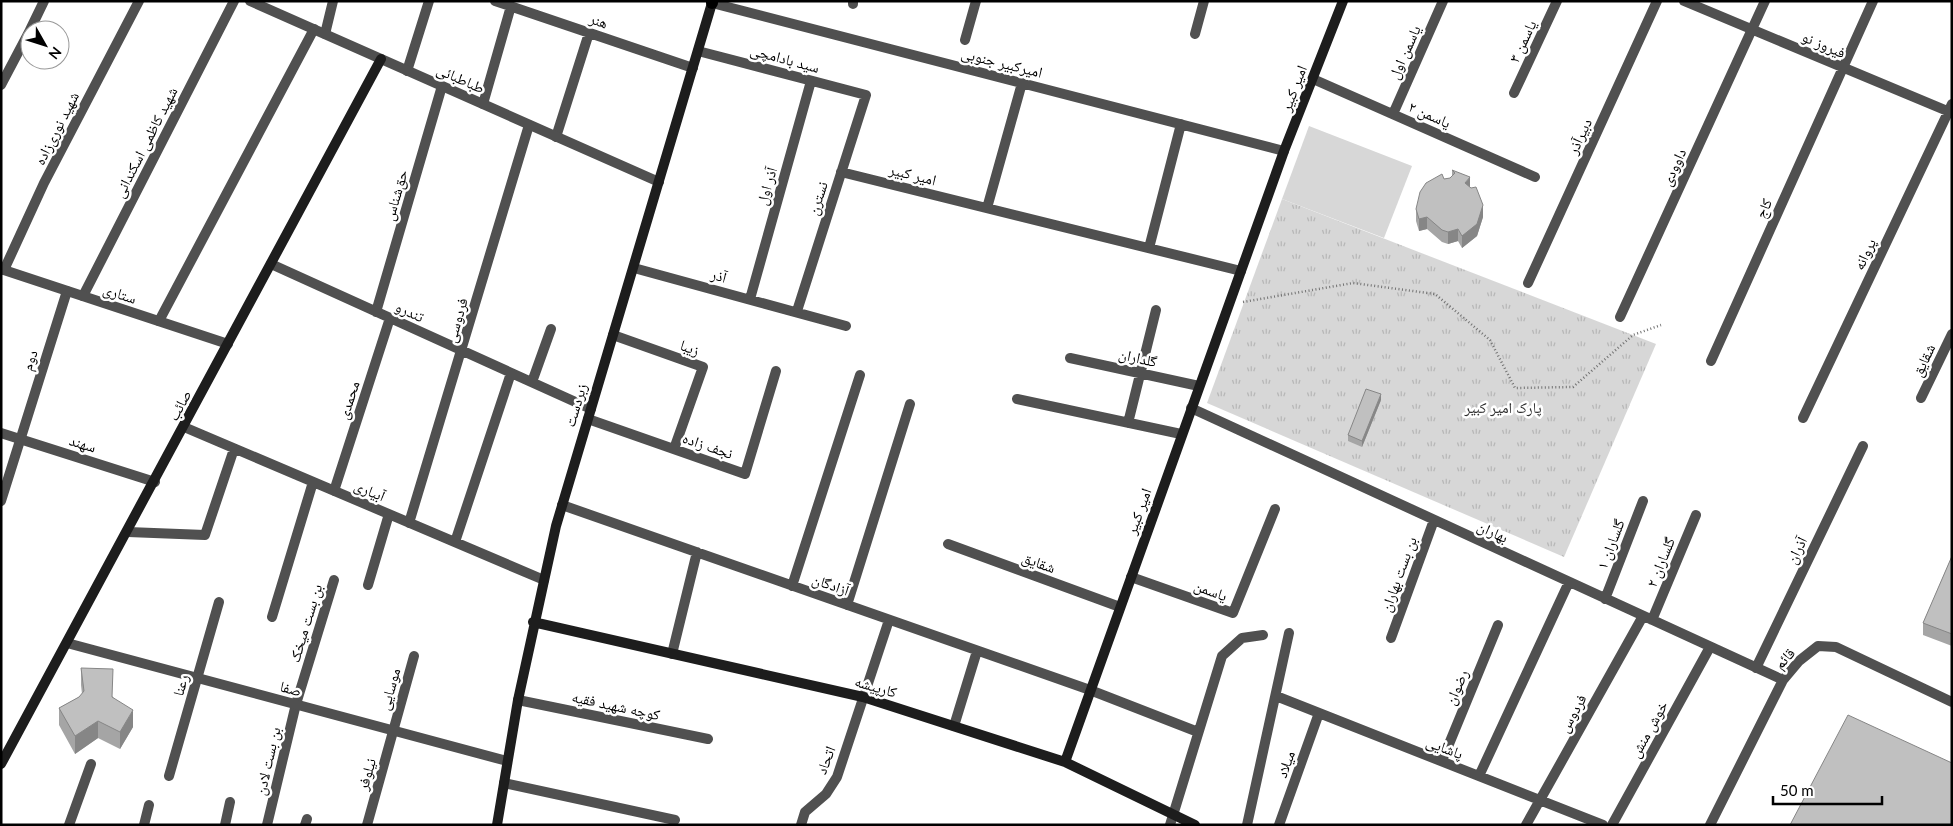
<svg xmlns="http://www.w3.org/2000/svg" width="1953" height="826" font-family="Lato,'Noto Naskh Arabic',sans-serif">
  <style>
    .park { fill: url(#park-tufts) }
    .pitch { fill: #d7d7d7 }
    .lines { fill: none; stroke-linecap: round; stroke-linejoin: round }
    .path { stroke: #727272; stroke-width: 2.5; stroke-dasharray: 1 2.5; stroke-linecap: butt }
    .minor { stroke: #505050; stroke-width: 10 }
    .tertiary { stroke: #505050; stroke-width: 10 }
    .secondary { stroke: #1d1d1d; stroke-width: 10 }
    .primary { stroke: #000; stroke-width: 12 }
    .wall { fill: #a5a5a5 }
    .shaded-wall { fill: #868686 }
    .building { fill: #c0c0c0; stroke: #868686 }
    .labels { text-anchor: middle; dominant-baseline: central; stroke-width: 5; stroke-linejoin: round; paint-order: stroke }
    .street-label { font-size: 15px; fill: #000; stroke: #fff }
    .park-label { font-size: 15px; fill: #2e2e2e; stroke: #fff }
  </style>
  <defs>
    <pattern id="park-tufts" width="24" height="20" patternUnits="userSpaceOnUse" patternTransform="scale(1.25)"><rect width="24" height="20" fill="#d7d7d7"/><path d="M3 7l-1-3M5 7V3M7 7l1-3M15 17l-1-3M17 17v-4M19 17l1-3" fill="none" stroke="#b7b7b7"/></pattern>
  </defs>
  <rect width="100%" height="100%" fill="#fff"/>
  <!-- park -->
  <path class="park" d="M1282 199 1656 344 1564 557 1207 403Z"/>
  <!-- pitch -->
  <path class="pitch" d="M1309 126 1412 166 1384 238 1282 199Z"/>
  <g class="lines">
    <!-- path -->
    <path class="path" d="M1243 302 1353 283 1435 294 1490 340 1515 388 1573 387 1633 335 1661 325"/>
    <!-- minor -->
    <path class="minor" d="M495 1 693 68
      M1684 1 1952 113
      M712 3 1284 151
      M853 4V1
      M30 30 44 1
      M325 34 333 1
      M1195 34 1204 1
      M965 40 976 1
      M698 51 866 95 797 311
      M407 71 429 1
      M1313 79 1535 177
      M1 85 30 30
      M1514 93 1557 1
      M483 104 511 6
      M1393 114 1443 1
      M556 137 589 33
      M841 172 1241 271
      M987 208 1022 83
      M1149 248 1181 124
      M271 264 591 409
      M634 268 846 326
      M4 270 44 183 139 1
      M1528 283 1657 1
      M83 296 234 1
      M750 299 811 81
      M376 312 442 86
      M1620 317 1765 1
      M159 321 314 29
      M613 335 703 367 674 449
      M1070 358 1199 386
      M1711 361 1873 1
      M532 382 551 329
      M1921 398 1952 334
      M1017 399 1181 434
      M1191 408 1783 680
      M1803 418 1952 104
      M588 419 745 474 776 371
      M1128 423 1156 310
      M184 427 544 580
      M334 491 390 318
      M1 501 67 291
      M562 505 1090 690 1198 732
      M409 523 529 125
      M128 532 205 535 234 449
      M455 542 511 373
      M948 544 1120 607
      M1131 577 1233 613 1275 509
      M368 585 389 514
      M792 586 860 375
      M1605 599 1643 501
      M847 605 910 404
      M272 617 313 482
      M1652 620 1696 515
      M1391 638 1434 520
      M672 654 697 552
      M1756 668 1863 446
      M1276 696 1603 825
      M518 700 708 739
      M954 726 977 651
      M1442 761 1498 625
      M169 776 219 602
      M1479 776 1569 582
      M504 783 675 820
      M69 825 91 764
      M144 825 149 805
      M225 825 230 802
      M267 825 296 704 334 580
      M305 825 307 819
      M367 825 414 656
      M801 825 805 812 826 794 837 777 889 620
      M1170 825 1222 656 1242 638 1263 635
      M1247 825 1289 633
      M1279 825 1319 713
      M1526 825 1643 616
      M1612 825 1710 647
      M1710 825 1783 680 1799 661 1818 646 1836 647 1952 702"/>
    <!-- tertiary -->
    <path class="tertiary" d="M250 1 659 182
      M1 269 228 344
      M1 433 155 482
      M67 643 507 761"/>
    <!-- secondary -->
    <path class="secondary" d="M533 622 863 697 1065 762 1195 825
      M1065 762 1284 151 1343 1
      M1 764 381 59
      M497 825 518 700 556 526 712 3"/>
    <!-- primary -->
    <path class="primary" d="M712 3V1"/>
  </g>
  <!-- wall -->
  <path class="wall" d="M1452 170 1470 187 1483 217 1477 236 1462 248 1458 241 1448 244 1442 242 1427 229 1419 231 1416 221V209L1444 179 1450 178 1452 177Z
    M1381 400 1362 447 1348 441V435Z
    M1952 556V646L1923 635V623Z
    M81 668 113 697 133 727 120 749 98 738 75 754 59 725V708L79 697 82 694 81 685Z"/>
  <!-- shaded-wall -->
  <path class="shaded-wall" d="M1470 177V189L1465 183Z
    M1483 205V217L1477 236 1462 248V236Z
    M1427 217V229L1419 231V219Z
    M1458 229V241L1448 244V232Z
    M1381 394V400L1362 447V441Z
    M133 710V727L120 749V732Z
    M98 721V738L75 754V736Z"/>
  <!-- building -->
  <path class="building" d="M1452 170 1470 177 1465 183 1471 188 1476 187 1483 205 1477 224 1462 236 1458 229 1448 232 1442 230 1427 217 1419 219 1416 209 1420 192 1426 183 1442 174 1444 179 1450 178 1455 173Z
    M1366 389 1381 394 1362 441 1348 435Z
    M1952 556V634L1923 623Z
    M81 668 113 669 112 697 133 710 120 732 98 721 75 736 59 708 79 697 84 691Z
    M1848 715 1952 763V825H1790Z"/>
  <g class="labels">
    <!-- street labels -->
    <g class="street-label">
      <text transform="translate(599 20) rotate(19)">هنر</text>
      <text transform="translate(1522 41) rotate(-65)">یاسمن ۳</text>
      <text transform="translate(1824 44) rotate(23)">فیروز نو</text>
      <text transform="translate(1404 52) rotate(-66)">یاسمن اول</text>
      <text transform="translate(785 58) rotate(15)">سید بادامچی</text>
      <text transform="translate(1002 62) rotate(14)">امیرکبیر جنوبی</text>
      <text transform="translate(461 78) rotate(24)">طباطبائی</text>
      <text transform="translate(1293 88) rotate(-69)">امیر کبیر</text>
      <text transform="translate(1430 114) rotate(24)">یاسمن ۲</text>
      <text transform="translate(56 128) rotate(-63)">شهید نوری‌زاده</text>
      <text transform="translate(1579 136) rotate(-65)">دبیرآذر</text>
      <text transform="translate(145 142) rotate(-63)">شهید کاظمی اسکندانی</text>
      <text transform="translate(1673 167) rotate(-65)">داوودی</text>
      <text transform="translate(913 174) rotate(14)">امیر کبیر</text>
      <text transform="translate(766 186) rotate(-74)">آذر اول</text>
      <text transform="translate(395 195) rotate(-74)">حق‌شناس</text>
      <text transform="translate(817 198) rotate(-72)">نسترن</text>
      <text transform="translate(1763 208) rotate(-66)">کاج</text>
      <text transform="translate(1864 254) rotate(-65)">پروانه</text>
      <text transform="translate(719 275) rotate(15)">آذر</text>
      <text transform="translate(120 293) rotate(18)">ستاری</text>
      <text transform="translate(410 311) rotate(24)">تندرو</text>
      <text transform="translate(456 320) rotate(-74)">فردوسی</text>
      <text transform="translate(690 347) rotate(20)">زیبا</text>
      <text transform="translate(1138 357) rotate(13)">گلداران</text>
      <text transform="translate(29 360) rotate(-72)">دوم</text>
      <text transform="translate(1923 360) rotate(-65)">شقایق</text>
      <text transform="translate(348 400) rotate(-72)">محمدی</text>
      <text transform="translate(179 405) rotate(-62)">صائب</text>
      <text transform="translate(575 405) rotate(-73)">زبردست</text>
      <text transform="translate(83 443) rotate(17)">سهند</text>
      <text transform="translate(708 445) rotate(19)">نجف زاده</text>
      <text transform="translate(370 490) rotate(23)">آبیاری</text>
      <text transform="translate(1138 511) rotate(-70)">امیر کبیر</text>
      <text transform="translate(1493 531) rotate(25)">بهاران</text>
      <text transform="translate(1610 544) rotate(-69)">گلساران ۱</text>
      <text transform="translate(1796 550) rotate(-64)">آذران</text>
      <text transform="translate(1039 562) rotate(20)">شقایق</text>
      <text transform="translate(1660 562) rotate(-68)">گلساران ۲</text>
      <text transform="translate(1398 574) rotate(-70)">بن بست بهاران</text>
      <text transform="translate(831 584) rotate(19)">آزادگان</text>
      <text transform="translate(1211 590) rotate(20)">یاسمن</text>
      <text transform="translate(305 623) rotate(-73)">بن بست میخک</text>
      <text transform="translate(1784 658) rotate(-47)">قائم</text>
      <text transform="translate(180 685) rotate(-74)">رعنا</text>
      <text transform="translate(876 686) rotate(16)">کارپیشه</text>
      <text transform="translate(1456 687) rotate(-67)">رضوان</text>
      <text transform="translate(291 688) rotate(15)">صفا</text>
      <text transform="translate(389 689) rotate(-74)">موسایی</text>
      <text transform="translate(616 705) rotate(12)">کوچه شهید فقیه</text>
      <text transform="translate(1572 713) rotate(-61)">فردوس</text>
      <text transform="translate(1648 729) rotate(-61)">خوش منش</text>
      <text transform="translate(1445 747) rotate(21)">پاشایی</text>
      <text transform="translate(825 760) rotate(-69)">اتحاد</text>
      <text transform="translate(267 761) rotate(-77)">بن بست لادن</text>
      <text transform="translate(1285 764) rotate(-70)">میلاد</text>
      <text transform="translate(366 774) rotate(-74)">نیلوفر</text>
    </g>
    <!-- park labels -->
    <g class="park-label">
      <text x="1503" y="407">پارک امیر کبیر</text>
    </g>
  </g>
  <!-- border -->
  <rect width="1953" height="826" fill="none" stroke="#000000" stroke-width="5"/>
  <!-- north arrow -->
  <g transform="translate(45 45) rotate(129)"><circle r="24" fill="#ffffff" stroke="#999999"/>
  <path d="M0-4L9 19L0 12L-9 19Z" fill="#000000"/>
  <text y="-8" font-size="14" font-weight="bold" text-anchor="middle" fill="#000000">N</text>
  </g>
  <!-- scale -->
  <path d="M1773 796v8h109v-8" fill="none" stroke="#000000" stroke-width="2.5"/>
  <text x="1780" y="796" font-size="15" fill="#000000" stroke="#ffffff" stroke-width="4" paint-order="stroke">50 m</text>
</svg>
